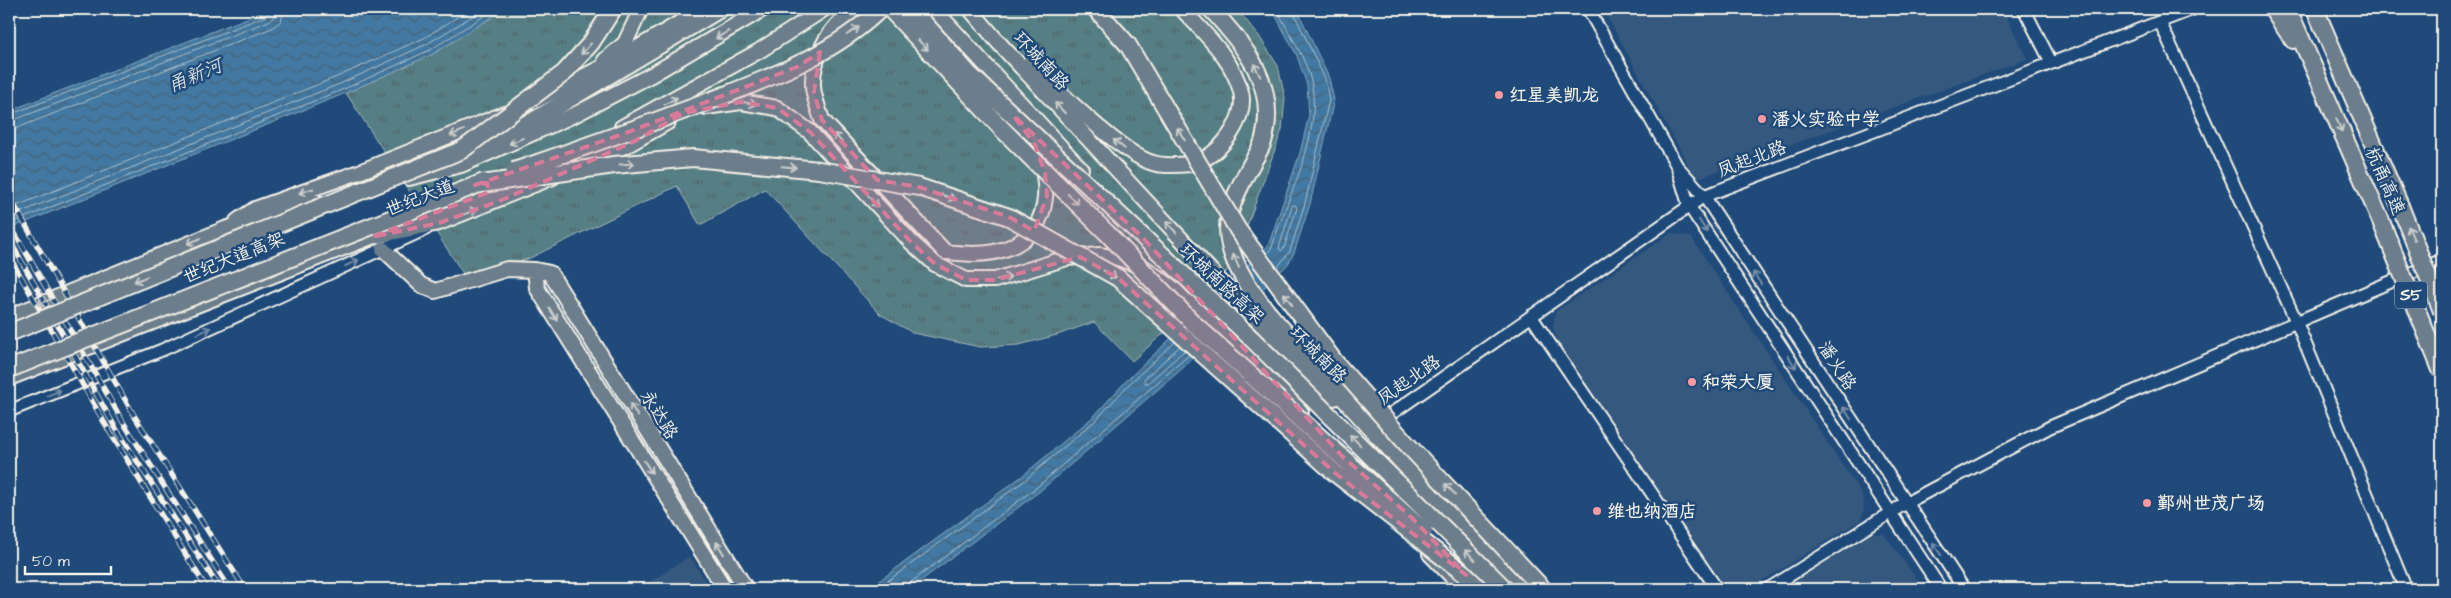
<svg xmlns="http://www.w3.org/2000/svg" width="2451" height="598" font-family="'Architects Daughter','LXGW WenKai TC',sans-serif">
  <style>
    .built { fill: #34587e }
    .grass { fill: url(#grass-tufts); stroke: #a5b8b6 }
    .water { fill: url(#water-waves); stroke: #8aa8bd }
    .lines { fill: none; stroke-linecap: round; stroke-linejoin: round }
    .shore { stroke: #adc1cc; stroke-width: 1 }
    .minor-casing { stroke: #f4f1e8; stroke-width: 15 }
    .major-casing { stroke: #f4f1e8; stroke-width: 18 }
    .highway-casing { stroke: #f4f1e8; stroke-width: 20 }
    .minor { stroke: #1f4a7a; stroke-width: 11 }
    .major { stroke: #6c7d8b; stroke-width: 14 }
    .highway { stroke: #6c7d8b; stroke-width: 16 }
    .rail-casing { stroke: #f4f1e8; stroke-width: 5.5 }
    .rail { stroke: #1f4a7a; stroke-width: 4; stroke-dasharray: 11; stroke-linecap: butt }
    .highway-bridge-casing { stroke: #f4f1e8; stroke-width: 20; stroke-linecap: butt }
    .highway-bridge { stroke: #6c7d8b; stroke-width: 16 }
    .oneway { stroke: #cbcecc }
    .oneway2 { stroke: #748da6 }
    .marked { fill: #d87a9a; fill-opacity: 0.2; stroke: #d87a9a; stroke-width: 4; stroke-dasharray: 10 6; stroke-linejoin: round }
    .poi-dot { fill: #ff9aa2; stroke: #1f4a7a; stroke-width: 2 }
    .labels { text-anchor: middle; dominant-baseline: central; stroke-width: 5; stroke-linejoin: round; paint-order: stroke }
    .shield { fill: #1f4a7a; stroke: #b4bfc7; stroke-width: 1 }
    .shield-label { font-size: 16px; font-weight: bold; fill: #f4f1e8 }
    .street-label { font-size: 18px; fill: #f4f1e8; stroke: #1f4a7a }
    .poi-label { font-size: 18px; font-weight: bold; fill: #f4f1e8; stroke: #1f4a7a; text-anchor: start }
    .water-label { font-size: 19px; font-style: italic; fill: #d9dfdd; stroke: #1f4a7a }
  </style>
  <defs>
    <pattern id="grass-tufts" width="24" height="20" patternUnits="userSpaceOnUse" patternTransform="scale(1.25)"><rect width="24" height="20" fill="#567e85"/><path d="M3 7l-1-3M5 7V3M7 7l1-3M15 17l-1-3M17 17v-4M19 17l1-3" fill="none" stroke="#506669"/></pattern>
    <pattern id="water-waves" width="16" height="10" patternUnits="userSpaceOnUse" patternTransform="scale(1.25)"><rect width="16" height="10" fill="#4378a1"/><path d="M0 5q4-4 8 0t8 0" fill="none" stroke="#466278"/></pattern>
  </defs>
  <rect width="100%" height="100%" fill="#1f4a7a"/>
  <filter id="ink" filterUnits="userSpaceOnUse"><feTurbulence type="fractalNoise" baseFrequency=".02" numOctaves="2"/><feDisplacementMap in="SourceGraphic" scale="10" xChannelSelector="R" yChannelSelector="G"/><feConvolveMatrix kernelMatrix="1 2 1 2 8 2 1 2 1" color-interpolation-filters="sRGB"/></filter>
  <g filter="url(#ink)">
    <!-- built -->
    <path class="built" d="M1603 9H2003L2027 59 1696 179Z
      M1671 233 1691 237 1863 496 1864 510 1861 520 1749 589H1727L1558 342 1553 328 1555 312Z
      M1872 534H1884L1924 589H1781Z
      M690 556 710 589H639Z"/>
    <!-- grass -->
    <path class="grass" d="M505 9H1237L1259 36 1278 66 1285 98 1282 130 1247 226 1253 252 1230 268 1173 325 1132 361 1094 322 1057 335 1019 345 980 347 913 333 880 314 765 189 700 225 677 186 528 259 464 275 346 93 433 54Z"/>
    <!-- water -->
    <path class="water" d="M270 9H505L433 54 346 93 9 229V111Z
      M1272 9H1297L1329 78 1334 100 1310 204 1294 253 1288 264 1184 367 1040 491 910 589H868L1021 477 1093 417 1126 381 1268 246 1300 153 1309 115 1307 85 1297 56Z"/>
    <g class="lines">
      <!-- shore -->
      <path class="shore" d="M9 115 266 16 270 9
        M9 122 269 21 274 17 276 9
        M9 129 17 128 272 28 281 21 284 9
        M1295 205 1297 208 1284 248 1281 251 1279 248 1292 206Z
        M9 209 339 76 424 38 470 9
        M9 217 342 83 427 44 484 9
        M9 224 344 89 430 50 495 9
        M1267 254 1272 247C1287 196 1321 140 1312 85 1307 58 1288 34 1277 9
        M1277 268 1290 251 1305 203 1329 100 1325 79 1292 9
        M1180 346 1144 379 1145 383H1148L1185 350
        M877 589 1024 481 1096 420 1129 384 1175 342
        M907 589 910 583 1037 487 1189 355"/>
      <defs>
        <path id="minor" d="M1588 9 1677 166 1704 196 1964 589
          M2024 9 2051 62
          M2160 22 2296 321 2406 589
          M1678 170 1689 206 1941 589
          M1531 316 1717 589
          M9 411 162 350 426 229
          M1378 423 1704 196 2193 9
          M1768 589 1906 503 2050 427 2442 260"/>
        <path id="major" d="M934 9 1081 169
          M970 9 998 42 1251 314 1334 398
          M855 10C829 26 808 63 814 94 816 102 819 111 822 120L945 252C966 254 985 256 1005 249 1057 231 1053 169 1025 132
          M605 60 625 43 641 9
          M1030 62C1052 86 1123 155 1153 163 1162 166 1181 165 1191 164 1218 159 1248 119 1241 92 1233 59 1204 33 1182 9
          M533 102 622 57 703 9
          M706 107 741 102 777 108 810 132 911 242 935 264 966 280H995L1067 258 1099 255 1118 258 1143 267 1174 289 1227 344
          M622 127 759 51 824 9
          M575 168 631 143 668 122
          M409 178 461 165 576 114 651 75 763 9
          M237 221 255 209 359 172 504 114
          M408 223 504 184
          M372 237 439 223 553 177
          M383 249 421 285 435 291 507 269 535 270 550 273 746 589
          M535 270 537 288 725 589
          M1197 296 1301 412
          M9 317 225 229 316 202
          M9 378 379 234
          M1477 543 1525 589
          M1430 554 1460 585"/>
        <path id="highway" d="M1211 9C1246 47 1279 87 1263 142 1260 150 1255 158 1251 165 1233 199 1219 223 1235 261 1251 299 1284 330 1310 360 1367 425 1425 487 1484 550
          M2272 9 2293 40
          M2288 9 2380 219
          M2315 9 2400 206
          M847 15 855 9
          M471 146 531 122 720 9
          M1466 575 1480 589"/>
      </defs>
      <!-- minor casing -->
      <use href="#minor" class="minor-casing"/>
      <!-- major casing -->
      <use href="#major" class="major-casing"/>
      <!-- highway casing -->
      <use href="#highway" class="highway-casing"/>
      <!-- minor -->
      <use href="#minor" class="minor"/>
      <!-- major -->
      <use href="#major" class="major"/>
      <!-- highway -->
      <use href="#highway" class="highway"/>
      <defs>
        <path id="rail" d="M9 196 135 417 245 589
          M9 223 123 422 230 589
          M9 239 115 427 220 589
          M9 256 108 429 207 589"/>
      </defs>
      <!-- rail casing -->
      <use href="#rail" class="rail-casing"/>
      <!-- rail -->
      <use href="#rail" class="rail"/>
      <defs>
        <path id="highway-bridge" d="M890 9 1003 130 1107 233 1193 323 1424 531
          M912 9 969 74 1252 339 1505 589
          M1096 9 1128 45 1238 230 1334 361 1405 442 1543 589
          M514 171C579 149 643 126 707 102 768 78 832 56 880 9
          M475 185 614 165 693 158 819 170 919 187 1009 217 1118 278 1335 473 1466 575
          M2400 206 2442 311
          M2380 219 2442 372
          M9 333 462 150 564 73 591 43 613 9
          M9 369 484 182"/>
      </defs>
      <!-- highway-bridge casing -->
      <use href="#highway-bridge" class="highway-bridge-casing"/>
      <!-- highway-bridge -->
      <use href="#highway-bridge" class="highway-bridge"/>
    </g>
    <!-- one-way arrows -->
    <defs><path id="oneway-shaft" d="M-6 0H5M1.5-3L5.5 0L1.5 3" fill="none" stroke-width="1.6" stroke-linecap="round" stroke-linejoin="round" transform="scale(1.25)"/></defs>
    <g class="oneway">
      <use href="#oneway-shaft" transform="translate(853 31) rotate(-32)"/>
      <use href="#oneway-shaft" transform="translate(722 35) rotate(149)"/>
      <use href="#oneway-shaft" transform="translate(923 45) rotate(47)"/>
      <use href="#oneway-shaft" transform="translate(586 49) rotate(132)"/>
      <use href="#oneway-shaft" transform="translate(1257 70) rotate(-116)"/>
      <use href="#oneway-shaft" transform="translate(671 101) rotate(-29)"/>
      <use href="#oneway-shaft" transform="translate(749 103) rotate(9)"/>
      <use href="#oneway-shaft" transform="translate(1060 108) rotate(-133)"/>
      <use href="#oneway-shaft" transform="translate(2339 125) rotate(66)"/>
      <use href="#oneway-shaft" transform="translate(457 133) rotate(158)"/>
      <use href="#oneway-shaft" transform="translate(1181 134) rotate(-122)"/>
      <use href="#oneway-shaft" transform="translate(839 139) rotate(-132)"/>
      <use href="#oneway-shaft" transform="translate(516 141) rotate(156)"/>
      <use href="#oneway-shaft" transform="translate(1119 144) rotate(-141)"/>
      <use href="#oneway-shaft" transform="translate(627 164) rotate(-4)"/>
      <use href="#oneway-shaft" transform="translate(789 167) rotate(5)"/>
      <use href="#oneway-shaft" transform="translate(306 191) rotate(161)"/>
      <use href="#oneway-shaft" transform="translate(948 197) rotate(19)"/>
      <use href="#oneway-shaft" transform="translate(1073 199) rotate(45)"/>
      <use href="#oneway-shaft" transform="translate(873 201) rotate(48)"/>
      <use href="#oneway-shaft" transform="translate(470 212) rotate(-21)"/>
      <use href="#oneway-shaft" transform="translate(1171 227) rotate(-133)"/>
      <use href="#oneway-shaft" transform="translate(2411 233) rotate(-112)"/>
      <use href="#oneway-shaft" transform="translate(194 241) rotate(158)"/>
      <use href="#oneway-shaft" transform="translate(1236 261) rotate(-114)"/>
      <use href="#oneway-shaft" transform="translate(1110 274) rotate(29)"/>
      <use href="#oneway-shaft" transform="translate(1004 278) rotate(-14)"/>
      <use href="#oneway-shaft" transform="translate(141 279) rotate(158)"/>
      <use href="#oneway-shaft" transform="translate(1288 299) rotate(-126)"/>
      <use href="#oneway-shaft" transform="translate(44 302) rotate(158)"/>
      <use href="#oneway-shaft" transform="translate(553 314) rotate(58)"/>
      <use href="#oneway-shaft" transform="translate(634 410) rotate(-122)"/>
      <use href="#oneway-shaft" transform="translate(1355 440) rotate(-135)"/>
      <use href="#oneway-shaft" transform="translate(648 467) rotate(58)"/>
      <use href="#oneway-shaft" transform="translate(1450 489) rotate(-134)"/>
      <use href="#oneway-shaft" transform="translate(720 548) rotate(-122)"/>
      <use href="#oneway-shaft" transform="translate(1470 555) rotate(-135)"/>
    </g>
    <g class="oneway2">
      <use href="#oneway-shaft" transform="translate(1703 226) rotate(57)"/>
      <use href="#oneway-shaft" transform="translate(352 263) rotate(-25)"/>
      <use href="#oneway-shaft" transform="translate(1757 278) rotate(-123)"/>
      <use href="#oneway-shaft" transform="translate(204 331) rotate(-25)"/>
      <use href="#oneway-shaft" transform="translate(1792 362) rotate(57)"/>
      <use href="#oneway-shaft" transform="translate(54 393) rotate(-22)"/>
      <use href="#oneway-shaft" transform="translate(1847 413) rotate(-123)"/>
      <use href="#oneway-shaft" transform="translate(1937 549) rotate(-124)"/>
    </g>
  </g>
  <!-- marked area -->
  <path class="marked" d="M820 52 814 92 822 120 877 180 919 187 1009 217 1034 231 1047 196 1045 173 1035 145 1013 115 1144 239 1342 456 1412 518 1466 575 1335 473 1118 278 1080 257 995 280H966L935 264 911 242 810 132 777 108 741 102 684 113 631 143 502 200 439 223 372 237 489 192 487 183 475 185 623 134 797 67Z"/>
  <!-- markers -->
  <g class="poi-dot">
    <circle cx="1499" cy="95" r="5"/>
    <circle cx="1762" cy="119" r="5"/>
    <circle cx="1692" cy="382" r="5"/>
    <circle cx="2147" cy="503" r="5"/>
    <circle cx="1597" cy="511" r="5"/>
  </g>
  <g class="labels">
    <!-- shield labels -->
    <rect class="shield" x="2395" y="281.5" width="32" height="27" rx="4"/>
    <g class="shield-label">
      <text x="2411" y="295">S5</text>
    </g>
    <!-- street labels -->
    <g class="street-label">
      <text transform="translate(1041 61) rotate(47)">环城南路</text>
      <text transform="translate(1752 159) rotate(-21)">凤起北路</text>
      <text transform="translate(2385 181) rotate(66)">杭甬高速</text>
      <text transform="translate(420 198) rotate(-21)">世纪大道</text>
      <text transform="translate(234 258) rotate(-22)">世纪大道高架</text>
      <text transform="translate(1222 284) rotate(43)">环城南路高架</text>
      <text transform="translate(1318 355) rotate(45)">环城南路</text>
      <text transform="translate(1837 366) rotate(57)">潘火路</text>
      <text transform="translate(1409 380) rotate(-35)">凤起北路</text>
      <text transform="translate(659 415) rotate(58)">永达路</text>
    </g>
    <!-- poi labels -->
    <g class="poi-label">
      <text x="1509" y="95">红星美凯龙</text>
      <text x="1772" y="119">潘火实验中学</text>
      <text x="1702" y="382">和荣大厦</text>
      <text x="2157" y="503">鄞州世茂广场</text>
      <text x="1607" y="511">维也纳酒店</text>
    </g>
    <!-- water labels -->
    <g class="water-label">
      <text transform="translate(195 76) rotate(-23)">甬新河</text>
    </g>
  </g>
  <!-- margin -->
  <rect width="2451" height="598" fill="none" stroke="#1f4a7a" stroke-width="30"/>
  <rect x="15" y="15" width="2421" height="568" fill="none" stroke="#f4f1e8" stroke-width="2" filter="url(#ink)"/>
  <!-- scale -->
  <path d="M25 566v8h86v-8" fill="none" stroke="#f4f1e8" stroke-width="2.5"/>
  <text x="32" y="566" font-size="15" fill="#f4f1e8" stroke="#1f4a7a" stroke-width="4" paint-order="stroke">50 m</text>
</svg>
